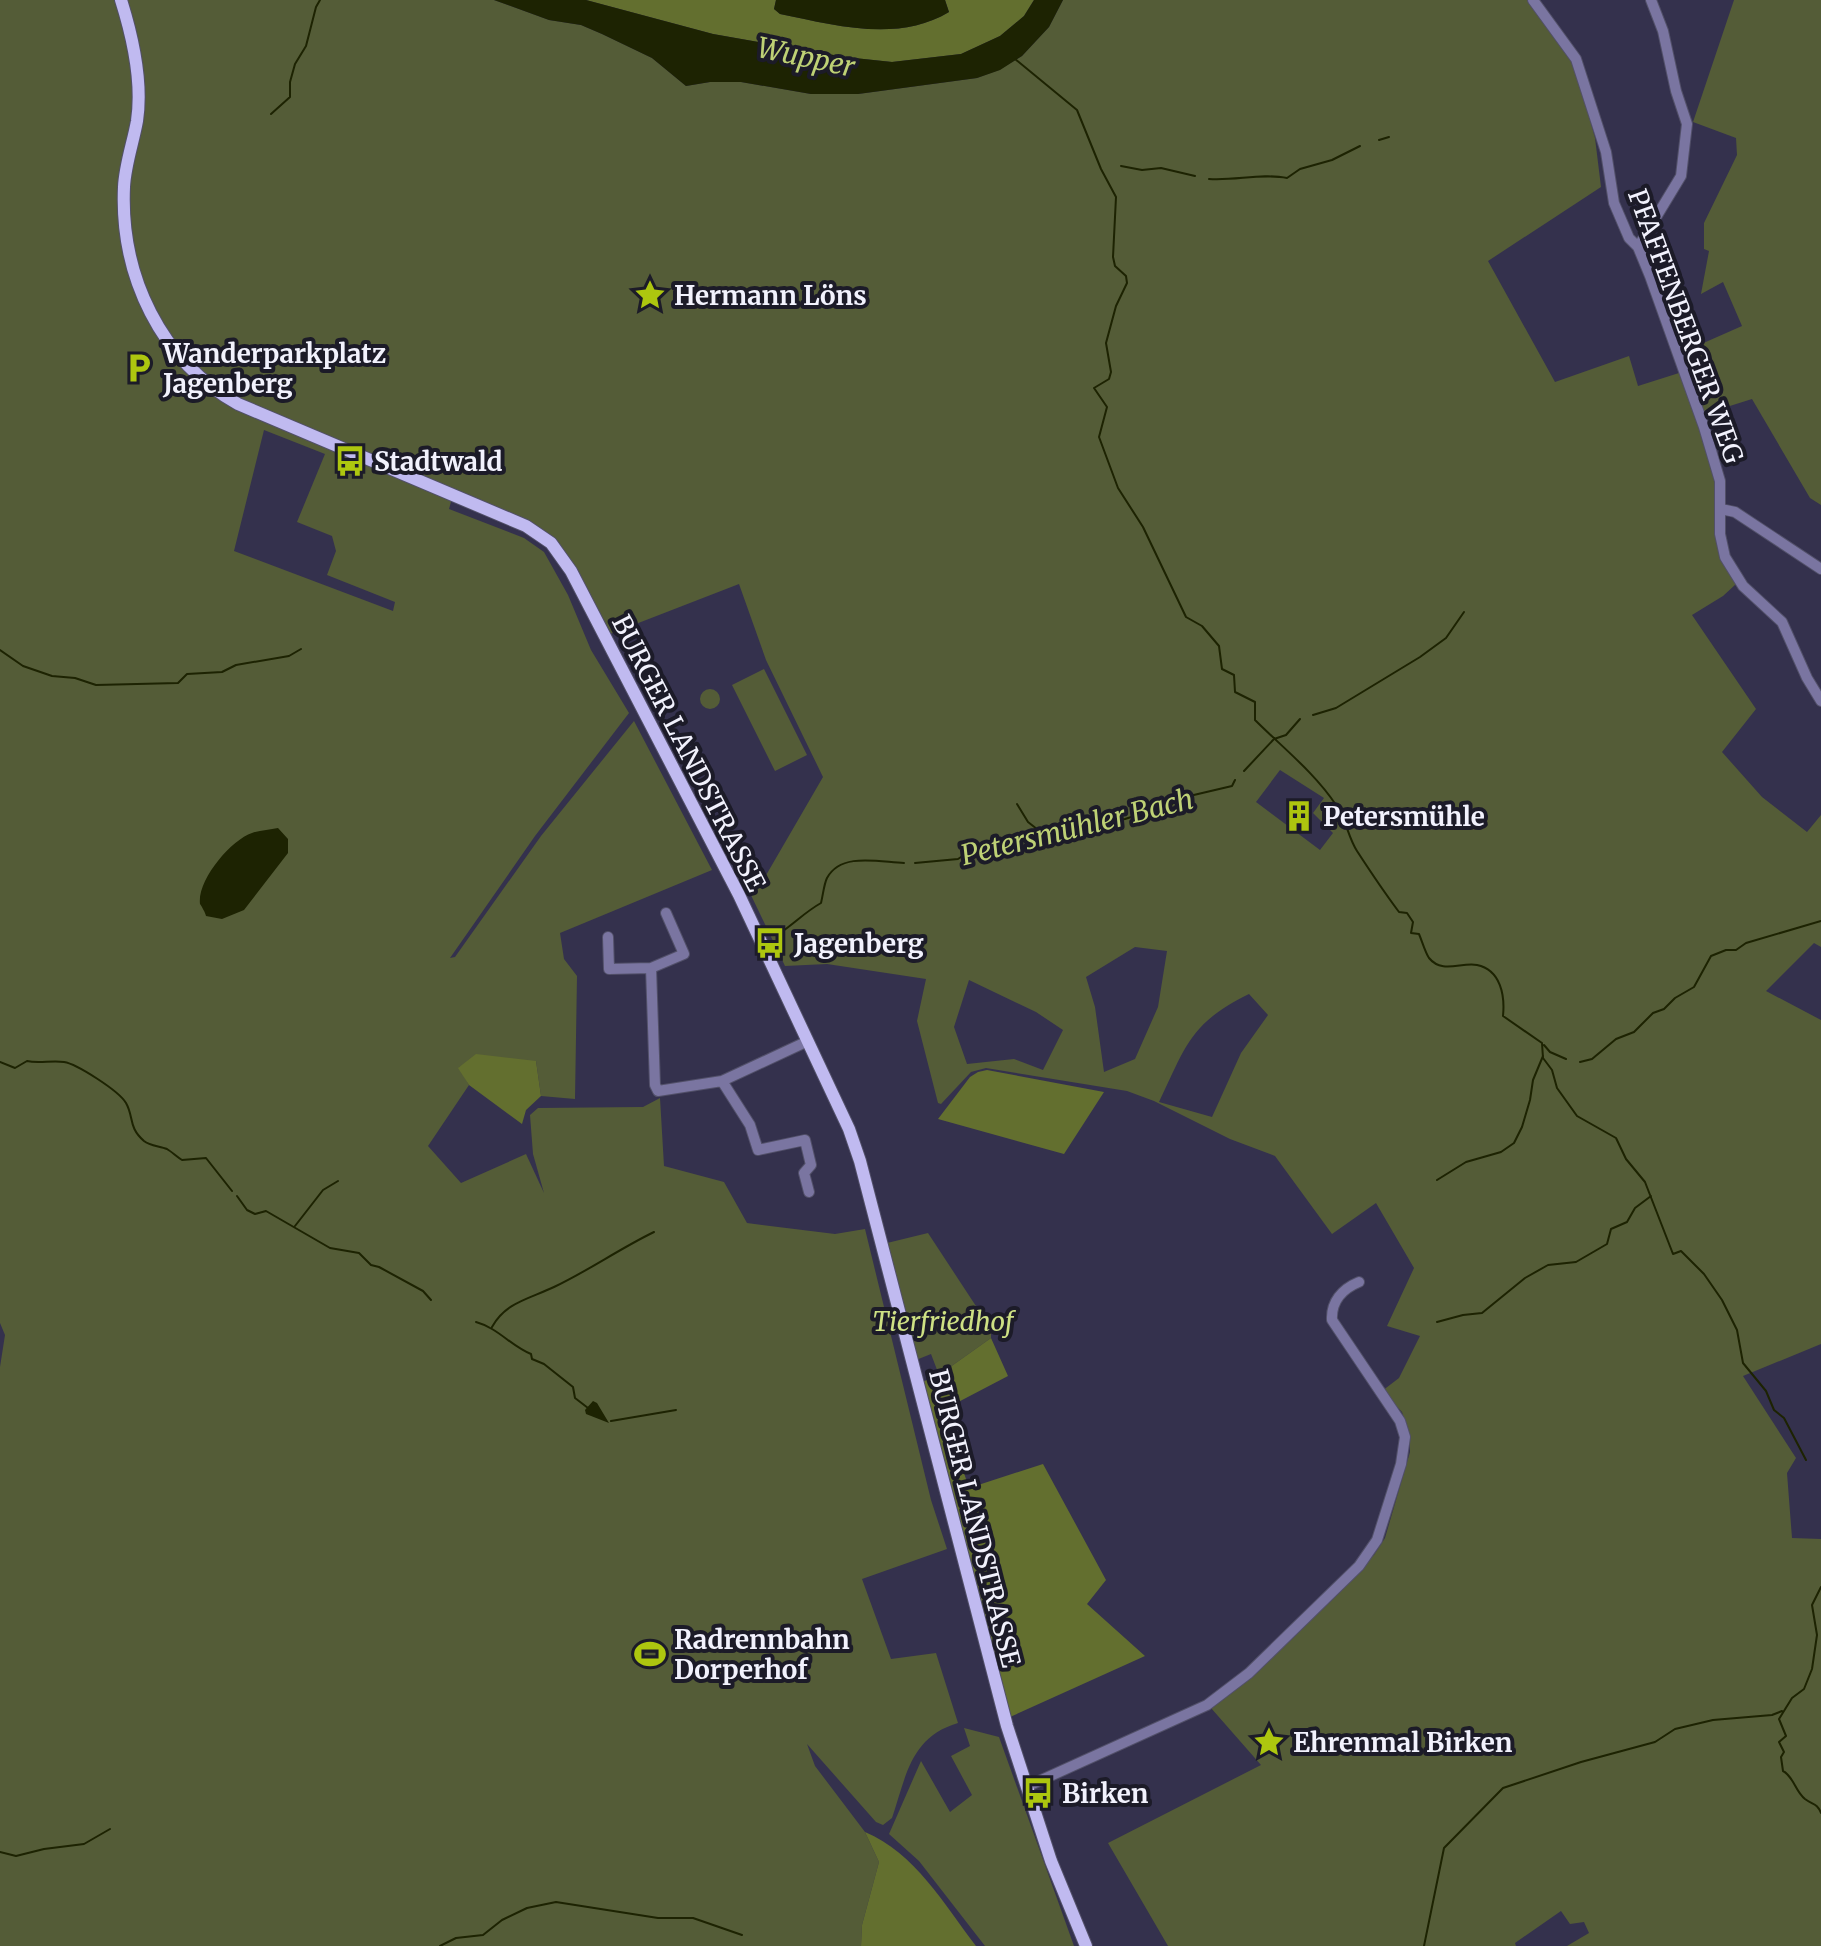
<svg xmlns="http://www.w3.org/2000/svg" width="1821" height="1946" font-family="Merriweather,serif">
  <style>
    .green { fill: #545c37; fill-rule: evenodd }
    .forest { fill: #636f2f }
    .water { fill: #1d2302 }
    .lines { fill: none; stroke-linecap: round; stroke-linejoin: round }
    .stream { stroke: #1d2302; stroke-width: 2 }
    .minor-casing { stroke: #525069; stroke-width: 12 }
    .major-casing { stroke: #525069; stroke-width: 14 }
    .minor { stroke: #7a75a1; stroke-width: 10 }
    .major { stroke: #c0baf0; stroke-width: 12 }
    .labels { text-anchor: middle; dominant-baseline: central; stroke-width: 8; stroke-linejoin: round; paint-order: stroke }
    .poi-label { font-size: 26px; font-weight: bold; fill: #f2f2fd; stroke: #1c1b28; text-anchor: start }
    .street-label { font-size: 26px; fill: #f2f2fd; stroke: #1c1b28 }
    .park-label { font-size: 26px; font-style: italic; fill: #cee184; stroke: #1c1b28 }
    .water-label { font-size: 28px; font-style: italic; fill: #bed175; stroke: #1c1b28 }
  </style>
  <rect width="100%" height="100%" fill="#34314d"/>
  <!-- green -->
  <path class="green" d="M0 0H494L549 20 581 25 602 34 652 58 686 86 710 82H741L811 94H858L977 78 999 70 1022 56 1049 27 1063 0H1529L1573 59 1595 138 1601 187 1488 261 1555 382 1629 356 1638 386 1679 373 1674 356 1742 326 1723 282 1701 294 1709 251 1704 249V223L1737 155 1736 138 1693 122 1734 0H1821V505L1810 498 1752 399 1695 417 1713 468 1719 549 1736 584 1723 596 1692 615 1756 709 1722 752 1762 797 1807 832 1821 815V947L1814 943 1766 991 1821 1020V1344L1743 1376 1796 1458 1787 1473 1792 1538 1821 1539V1946H1567L1589 1933 1584 1922 1570 1924 1561 1911 1515 1943 1516 1946H1168L1108 1843 1261 1765 1211 1708 1290 1639 1374 1555 1385 1538 1410 1452V1436L1402 1412 1382 1391 1399 1378 1420 1336 1387 1326 1414 1268 1376 1203 1332 1234 1275 1156 1230 1139 1154 1101 1127 1091 986 1068 971 1072 941 1104 938 1103 917 1021 926 979 827 964 785 966 749 891 765 877 823 777 766 660 739 584 610 634 563 550 454 491 449 509 524 538 544 552 568 595 591 650 629 713 535 836 450 958 455 957 541 836 634 721 712 870 560 933 564 959 577 976 575 1099 541 1096 536 1061 459 1067 469 1085 428 1146 461 1183 526 1154 544 1193 533 1154 530 1115 538 1108 643 1107 660 1098 664 1166 724 1182 747 1223 835 1234 865 1229 931 1500 947 1549 862 1579 891 1659 936 1653 958 1723C910 1737 906 1777 892 1818L883 1825 876 1822 807 1744 815 1766 865 1832 879 1862 862 1925 861 1946H0V1367L5 1335 0 1323ZM264 430 325 454 297 522 332 536 336 551 327 575 395 602 393 611 234 551ZM1280 770 1324 798 1313 813 1333 833 1320 850 1256 802ZM1135 947 1167 951 1158 1007 1135 1059 1104 1072 1095 1007 1086 977ZM969 980 1036 1012 1063 1030 1043 1070 1014 1059 967 1064 954 1027ZM1249 994 1268 1015 1241 1053 1212 1117 1159 1102C1186 1046 1190 1023 1249 994Z
    M764 669 807 755 775 771 732 685Z
    M700 699a10 10 0 1 1 20 0a10 10 0 1 1-20 0Z
    M928 1233 991 1329V1338L939 1375 931 1354 916 1360 887 1243Z
    M964 1728 999 1737 1074 1946H985L919 1861 889 1834 921 1761 950 1812 972 1795 951 1756 970 1746Z"/>
  <!-- forest -->
  <path class="forest" d="M586 0H776L774 9 780 14C834 25 898 43 949 12L945 0H1034L1024 16 1000 36 961 54 892 62 845 57 713 34Z
    M476 1054 536 1061 541 1096 526 1110 522 1124 469 1085 458 1068Z
    M987 1070 1104 1092 1064 1154 938 1119 970 1077 978 1072Z
    M991 1338 1008 1376 943 1410 969 1488 1043 1464 1106 1580 1087 1604 1145 1656 1010 1717 922 1382 939 1375Z
    M865 1832C915 1853 944 1904 976 1946H861L862 1925 879 1862Z"/>
  <!-- water -->
  <path class="water" d="M494 0H586L713 34 845 57 892 62 961 54 1000 36 1024 16 1034 0H1063L1049 27 1022 56 1000 70 977 78 858 94H811L741 82H710L686 86 652 58 602 34 581 25 549 20Z
    M776 0H945L949 12C898 43 834 25 780 14L774 9Z
    M278 828 288 839V853L244 910 222 919 206 916C206 914 201 905 200 904 197 880 231 840 252 833 260 830 270 830 278 828Z
    M593 1401 597 1403 609 1423 586 1414 585 1410Z"/>
  <g class="lines">
    <!-- stream -->
    <path class="stream" d="M1015 59 1077 110 1101 169 1116 197 1113 257 1115 266 1126 276 1127 283 1116 306 1106 343 1111 372 1109 379 1094 388 1107 407 1099 437 1118 488 1143 527 1186 617 1202 626 1219 646 1222 669 1234 675 1235 692 1255 702V720C1282 747 1315 773 1336 805 1346 819 1348 837 1357 851 1370 871 1384 892 1399 912L1407 913 1413 922 1411 933 1419 934C1422 941 1425 952 1429 958 1442 974 1461 962 1477 965 1501 970 1505 996 1503 1016L1542 1043 1543 1058 1552 1070 1557 1088 1577 1116 1616 1138 1626 1159 1645 1182 1673 1254 1681 1251 1704 1274 1722 1300 1737 1330 1743 1363 1766 1391 1774 1410 1784 1418 1806 1460
      M271 114 290 97V82L295 64 306 46 316 7 320 0
      M1379 140 1389 137
      M1121 166 1142 170 1161 168 1195 176
      M1209 179C1235 181 1261 173 1287 178L1300 169 1332 160 1360 146
      M0 650 23 666 52 676 75 678 96 685 178 683 187 674 222 672 236 665 289 656 301 649
      M1313 715 1336 708 1420 657 1446 638 1464 612
      M1244 771 1274 739 1286 735 1300 719
      M1017 804 1028 822 1042 833
      M915 863 958 859 973 849 994 843 1026 841 1042 833 1076 824 1101 823 1125 819 1172 804 1181 798 1232 786 1235 780
      M780 933C795 923 805 912 821 903 823 895 824 884 827 878 841 852 879 862 904 863
      M1544 1045 1550 1052 1566 1059
      M0 1062 15 1068 27 1061C39 1064 51 1060 64 1062 77 1064 119 1091 126 1103 134 1117 128 1127 144 1141 150 1146 160 1146 167 1149 172 1152 177 1157 182 1160L206 1158 232 1191
      M1580 1062 1592 1059 1616 1039 1634 1032 1653 1013 1664 1009 1675 998 1694 987 1711 956 1726 950H1736L1746 943 1821 921
      M1437 1180 1466 1162 1501 1152 1514 1143 1522 1127 1530 1100 1533 1080 1543 1056
      M237 1196 247 1210 255 1214 266 1211 330 1248 359 1253 371 1265 379 1267 423 1291 431 1300
      M295 1226 323 1190 338 1181
      M476 1322C498 1328 511 1346 531 1354L532 1359 544 1364 573 1387 575 1398 588 1408
      M1437 1322 1463 1315 1482 1313 1525 1278 1548 1265 1576 1262 1607 1244 1611 1229 1627 1222 1635 1208 1651 1196
      M492 1327C506 1302 529 1299 554 1287 588 1271 619 1249 654 1232
      M611 1421 676 1410
      M1821 1587 1812 1605 1817 1635 1812 1669 1804 1689 1792 1698 1779 1719 1786 1736 1779 1742 1784 1752 1781 1757 1783 1771C1794 1777 1795 1791 1805 1799 1813 1805 1817 1803 1821 1813
      M0 1852 16 1856 44 1849 84 1844 110 1829
      M440 1946 456 1938 483 1935 502 1920 527 1908 556 1902 658 1918H693L742 1935
      M1424 1946 1444 1848 1503 1788 1581 1762 1655 1742 1675 1729 1713 1720 1772 1715 1782 1711"/>
    <defs>
      <path id="minor" d="M1533 0 1576 59 1606 152 1614 203 1629 238 1638 247 1650 276 1704 427 1720 481V534L1725 557 1743 586 1782 622 1807 678 1821 701
        M1638 247 1681 176 1687 124 1676 91 1663 31 1651 0
        M1721 509 1735 512 1821 569
        M608 937 609 969 651 968 655 1085 658 1091 722 1081 808 1041
        M651 968 684 954 666 913
        M722 1081 750 1125 758 1150 805 1140 811 1165 804 1173 809 1192
        M1026 1787 1207 1705 1249 1673 1359 1566 1377 1540 1401 1464 1405 1437 1400 1421 1332 1320C1331 1302 1342 1289 1359 1282"/>
      <path id="major" d="M121 0C133 38 143 81 137 121 133 143 125 165 124 187 120 276 161 361 238 404L526 526 551 543 571 571 739 895 849 1129 860 1161 1007 1726 1051 1861 1086 1946"/>
    </defs>
    <!-- minor casing -->
    <use href="#minor" class="minor-casing"/>
    <!-- major casing -->
    <use href="#major" class="major-casing"/>
    <!-- minor -->
    <use href="#minor" class="minor"/>
    <!-- major -->
    <use href="#major" class="major"/>
  </g>
  <!-- icons -->
  <defs>
    <symbol id="sight-bare" viewBox="-9 -9 18 18"><path d="M0-6L1.8-2.2L6-1.7L2.9 1.2L3.7 5.4L0 3.3L-3.7 5.4L-2.9 1.2L-6-1.7L-1.8-2.2Z" fill="#adc60f" stroke="#1c1b28" stroke-width="2.5" paint-order="stroke"/></symbol>
    <symbol id="parking-bare" viewBox="-9 -9 18 18"><path d="M-3.5-5.5H1a3.5 3.5 0 0 1 0 7H-1V5.5H-3.5ZM-1-3.4V-.6H.8a1.4 1.4 0 0 0 0-2.8Z" fill="#adc60f" stroke="#1c1b28" stroke-width="2.5" paint-order="stroke"/></symbol>
    <symbol id="bus-bare" viewBox="-9 -9 18 18"><path d="M-5-6H5V4H4V6H2V4H-2V6H-4V4H-5ZM-3.5-4V0h7V-4ZM-3.5 1.2v1.5H-2V1.2ZM2 1.2v1.5H3.5V1.2Z" fill="#adc60f" stroke="#1c1b28" stroke-width="2.5" paint-order="stroke"/></symbol>
    <symbol id="building-bare" viewBox="-9 -9 18 18"><path d="M-4-6H4V6H1V3H-1V6H-4ZM-2.5-4.3h1.7v1.8h-1.7ZM.8-4.3h1.7v1.8H.8ZM-2.5-1h1.7V.8h-1.7ZM.8-1h1.7V.8H.8Z" fill="#adc60f" stroke="#1c1b28" stroke-width="2.5" paint-order="stroke"/></symbol>
    <symbol id="stadium-bare" viewBox="-9 -9 18 18"><path d="M0-5a6.5 5 0 1 0 0 10a6.5 5 0 1 0 0-10ZM-3.5-1.8h7v3.6h-7Z" fill="#adc60f" stroke="#1c1b28" stroke-width="2.5" paint-order="stroke"/></symbol>
  </defs>
  <g fill-rule="evenodd">
    <use href="#sight-bare" x="628" y="273" width="44" height="44"/>
    <use href="#parking-bare" x="117" y="346" width="44" height="44"/>
    <use href="#bus-bare" x="328" y="439" width="44" height="44"/>
    <use href="#building-bare" x="1277" y="794" width="44" height="44"/>
    <use href="#bus-bare" x="748" y="921" width="44" height="44"/>
    <use href="#stadium-bare" x="628" y="1632" width="44" height="44"/>
    <use href="#sight-bare" x="1247" y="1720" width="44" height="44"/>
    <use href="#bus-bare" x="1016" y="1771" width="44" height="44"/>
  </g>
  <g class="labels">
    <!-- poi labels -->
    <g class="poi-label">
      <text x="674" y="295">Hermann Löns</text>
      <text x="163" y="353">Wanderparkplatz<tspan x="163" dy="30">Jagenberg</tspan></text>
      <text x="374" y="461">Stadtwald</text>
      <text x="1323" y="816">Petersmühle</text>
      <text x="794" y="943">Jagenberg</text>
      <text x="674" y="1639">Radrennbahn<tspan x="674" dy="30">Dorperhof</tspan></text>
      <text x="1293" y="1742">Ehrenmal Birken</text>
      <text x="1062" y="1793">Birken</text>
    </g>
    <!-- street labels -->
    <g class="street-label">
      <text transform="translate(1686 326) rotate(70)">PFAFFENBERGER WEG</text>
      <text transform="translate(689 753) rotate(63)">BURGER LANDSTRASSE</text>
      <text transform="translate(975 1518) rotate(76)">BURGER LANDSTRASSE</text>
    </g>
    <!-- park labels -->
    <g class="park-label">
      <text x="943" y="1321">Tierfriedhof</text>
    </g>
    <!-- water labels -->
    <g class="water-label">
      <text transform="translate(806 57) rotate(12)">Wupper</text>
      <text transform="translate(1077 827) rotate(-14)">Petersmühler Bach</text>
    </g>
  </g>
</svg>
